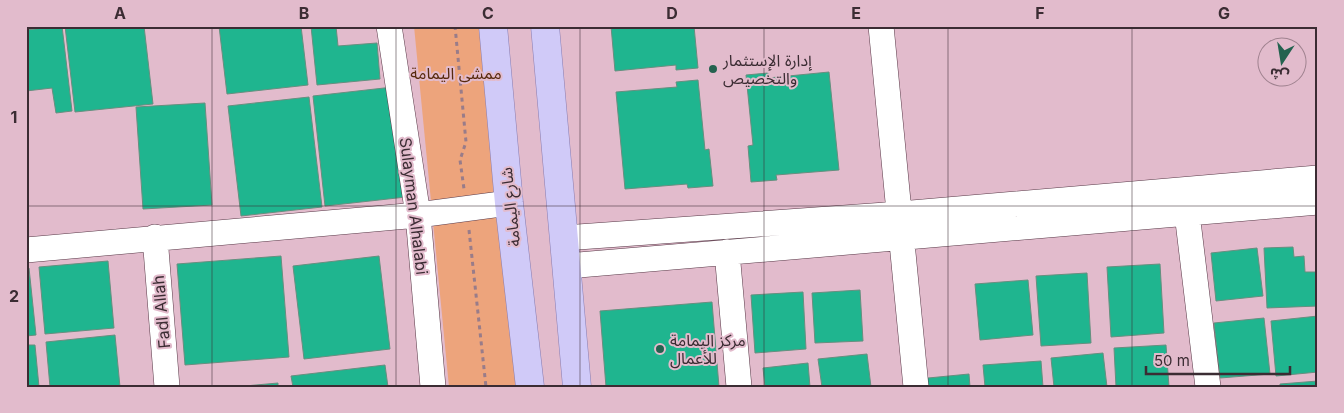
<svg xmlns="http://www.w3.org/2000/svg" width="1344" height="413" font-family="Inter,'Noto Sans Arabic',sans-serif">
  <style>
    .green { fill: #eda47c }
    .building { fill: #1fb58f; stroke: #668f7f }
    .lines { fill: none; stroke-linecap: round; stroke-linejoin: round }
    .minor-casing { stroke: #583847; stroke-width: 26 }
    .major-casing { stroke: #887cb0; stroke-width: 29 }
    .path { stroke: #997c89; stroke-width: 3; stroke-dasharray: 4 4; stroke-linecap: butt }
    .minor { stroke: #fff; stroke-width: 25 }
    .major { stroke: #d0caf8; stroke-width: 28 }
    .grid { fill: none; stroke: #3b2c33; stroke-width: 1; stroke-opacity: 0.55 }
    .poi-dot { fill: #24624f; stroke: #e2bbcc; stroke-width: 2 }
    .labels { text-anchor: middle; dominant-baseline: central; stroke-width: 4; stroke-linejoin: round; paint-order: stroke }
    .poi-label { font-size: 16px; fill: #3b2c33; stroke: #e2bbcc; text-anchor: start }
    .park-label { font-size: 16px; fill: #572a0d; stroke: #e2bbcc }
    .street-label { font-size: 16px; fill: #3b2c33; stroke: #e2bbcc }
    .neatline { fill: none; stroke: #3b2c33; stroke-width: 2 }
    .grid-label { font-size: 16px; text-anchor: middle; font-weight: bold; fill: #3b2c33 }
  </style>
  <rect width="100%" height="100%" fill="#e2bbcc"/>
  <!-- green -->
  <path class="green" d="M414 26H490L524 387H449Z"/>
  <!-- building -->
  <path class="building" d="M62 26 72 111 56 113 52 88 26 91V30Z
    M65 26H144L153 104 75 112Z
    M219 26H301L308 85 227 94Z
    M311 26H336L338 46 377 43 380 79 317 85Z
    M611 26H694L698 68 676 70V65L615 71Z
    M829 72 839 170 776 175 777 180 751 182 748 146 753 145 746 75 768 73V78Z
    M698 80 705 150 709 149 713 186 688 188 687 184 625 189 616 92 677 87 676 82Z
    M393 87 406 197 325 206 313 96Z
    M309 97 322 207 241 216 228 106Z
    M205 103 212 205 143 209 136 107Z
    M1293 247 1294 257 1304 256 1305 272H1317L1318 306 1267 308 1264 248Z
    M1257 248 1263 296 1216 301 1211 253Z
    M281 256 289 357 185 365 177 264Z
    M379 256 390 349 304 359 293 266Z
    M108 261 114 328 45 334 39 267Z
    M1160 264 1164 333 1111 337 1107 267Z
    M29 268 36 335 26 336V269Z
    M1087 273 1091 343 1041 346 1036 276Z
    M1028 280 1033 335 980 340 975 284Z
    M860 290 863 341 815 343 812 293Z
    M803 292 806 349 755 353 751 295Z
    M712 302 719 387H606L600 311Z
    M1318 316V372L1276 376 1271 321Z
    M1264 318 1270 374 1220 378 1214 323Z
    M115 335 120 387H50L46 342Z
    M26 345H35L39 387H26Z
    M1166 345 1169 387H1116L1114 348Z
    M1103 353 1107 387H1054L1051 358Z
    M867 354 871 387H822L818 359Z
    M1041 361 1043 387H985L983 365Z
    M808 363 810 387H765L763 368Z
    M385 365 388 387H293L291 376Z
    M969 374 970 387H919L918 379Z
    M1318 381V387H1280V384Z
    M278 383V387H234Z"/>
  <g class="lines">
    <defs>
      <path id="minor" d="M389 26 418 215 433 387
        M881 26 916 387
        M1187 213 1208 387
        M155 237 167 387
        M564 238 900 214 1318 178
        M26 250 418 215 509 203
        M727 252 739 387
        M567 266 1318 202"/>
      <path id="major" d="M493 26 509 203 530 387
        M545 26 577 387"/>
    </defs>
    <!-- minor casing -->
    <use href="#minor" class="minor-casing"/>
    <!-- major casing -->
    <use href="#major" class="major-casing"/>
    <!-- path -->
    <path class="path" d="M455 26 466 142 460 160 464 189
      M469 230 486 387"/>
    <!-- minor -->
    <use href="#minor" class="minor"/>
    <!-- major -->
    <use href="#major" class="major"/>
  </g>
  <!-- grid -->
  <path class="grid" d="M212 26V387M396 26V387M580 26V387M764 26V387M948 26V387M1132 26V387M26 206H1318"/>
  <!-- markers -->
  <g class="poi-dot">
    <circle cx="713" cy="69" r="5"/>
    <circle cx="660" cy="349" r="5"/>
  </g>
  <g class="labels">
    <!-- poi labels -->
    <g class="poi-label">
      <text x="723" y="60">إدارة الإستثمار<tspan x="723" dy="18">والتخصيص</tspan></text>
      <text x="670" y="340">مركز اليمامة<tspan x="670" dy="18">للأعمال</tspan></text>
    </g>
    <!-- park labels -->
    <g class="park-label">
      <text x="456" y="73">ممشى اليمامة</text>
    </g>
    <!-- street labels -->
    <g class="street-label">
      <text transform="translate(414 206) rotate(83)">Sulayman Alhalabi</text>
      <text transform="translate(510 207) rotate(-96)">شارع اليمامة</text>
      <text transform="translate(161 312) rotate(-95)">Fadl Allah</text>
    </g>
  </g>
  <!-- border -->
  <rect width="1344" height="413" fill="none" stroke="#e2bbcc" stroke-width="55"/>
  <!-- north arrow -->
  <g transform="translate(1282 62) rotate(192)"><circle r="24" fill="#e2bbcc" stroke="#9f828f"/>
  <path d="M0-4L9 19L0 12L-9 19Z" fill="#24624f"/>
  <text y="-8" font-size="14" font-weight="bold" text-anchor="middle" fill="#3b2c33">ش</text>
  </g>
  <!-- scale -->
  <path d="M1146 366v8h144v-8" fill="none" stroke="#3b2c33" stroke-width="2.5"/>
  <text x="1154" y="366" font-size="15" fill="#3b2c33" stroke="#e2bbcc" stroke-width="4" paint-order="stroke">50 m</text>
  <rect x="28" y="28" width="1288" height="358" class="neatline"/>
  <g class="grid-label">
    <text x="120" y="19">A</text>
    <text x="304" y="19">B</text>
    <text x="488" y="19">C</text>
    <text x="672" y="19">D</text>
    <text x="856" y="19">E</text>
    <text x="1040" y="19">F</text>
    <text x="1224" y="19">G</text>
    <text x="14" y="123">1</text>
    <text x="14" y="302">2</text>
  </g>
</svg>
